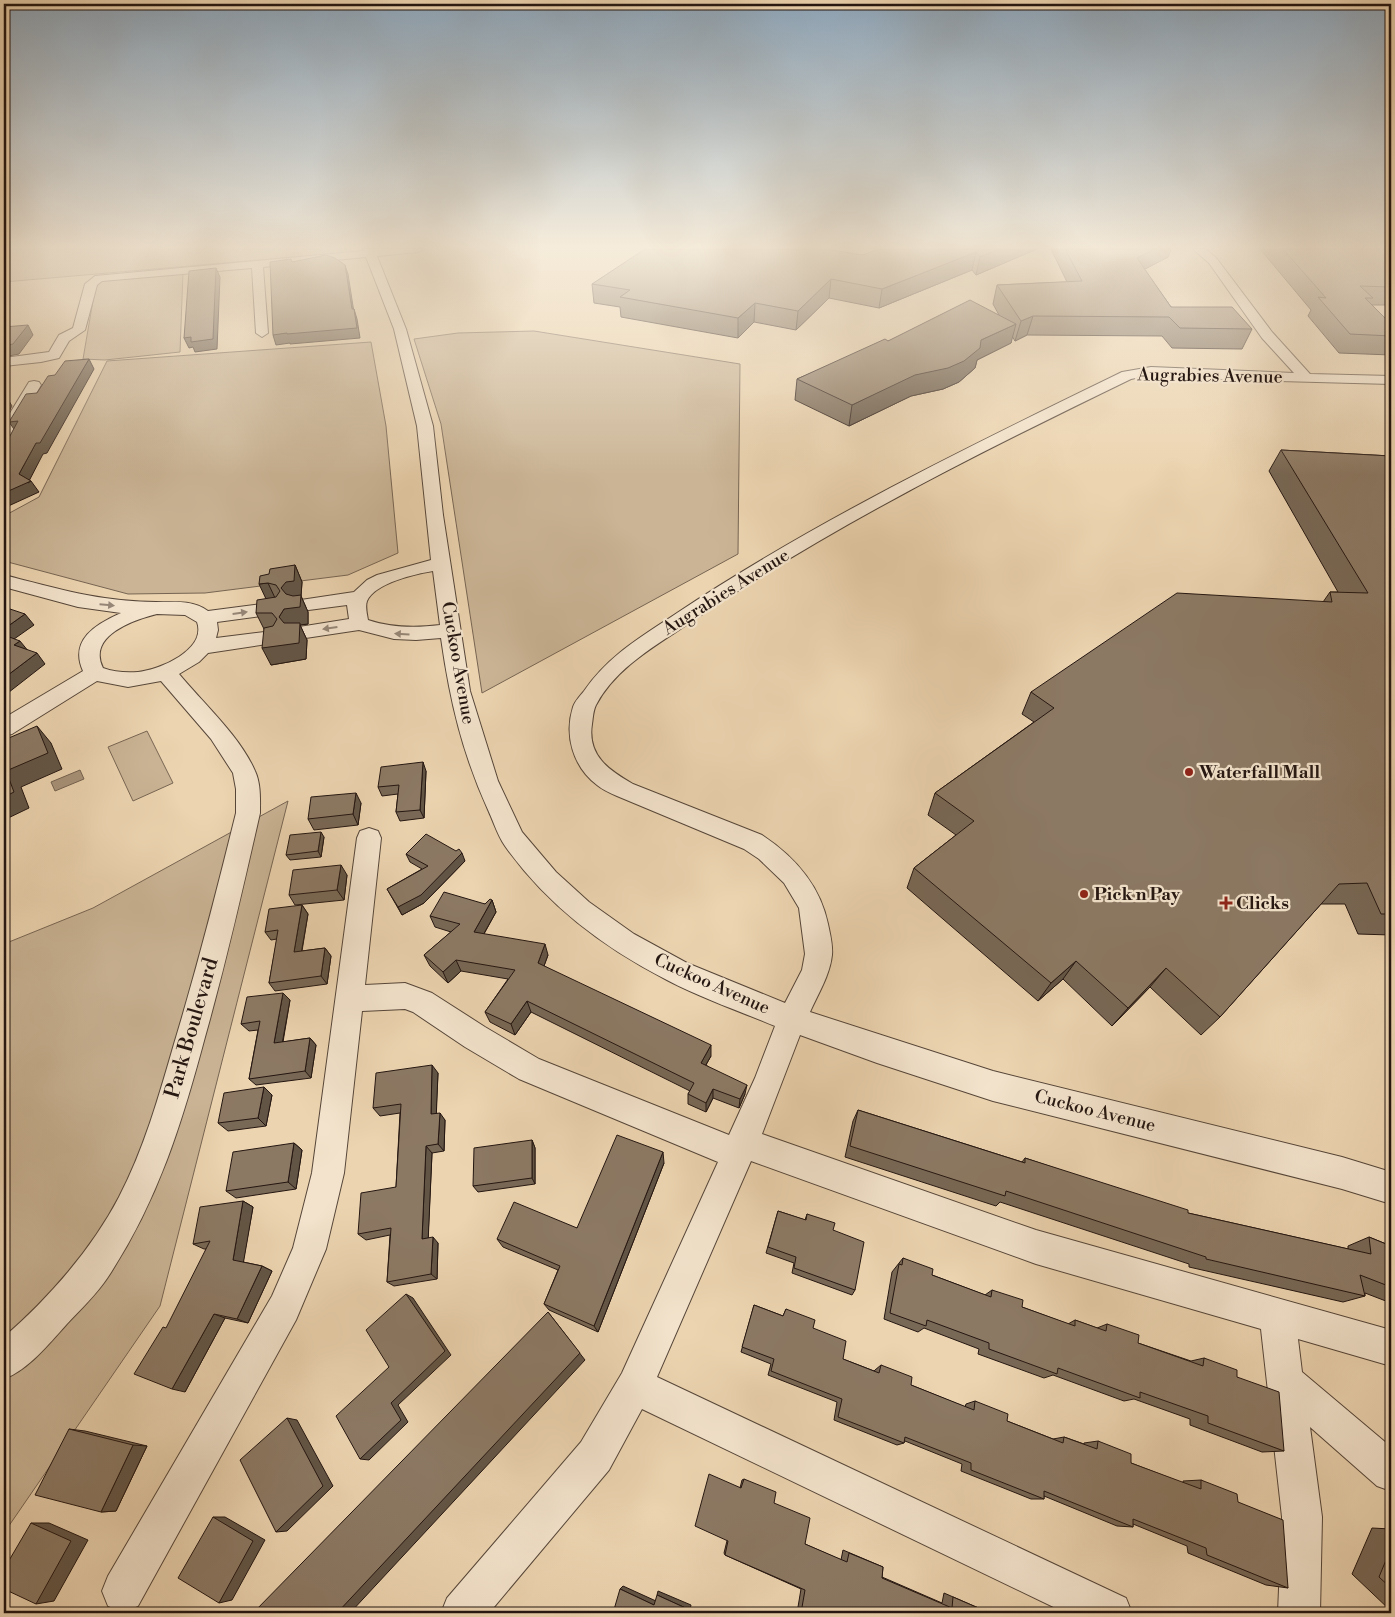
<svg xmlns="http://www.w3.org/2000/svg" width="1395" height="1617" font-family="'Libre Bodoni',serif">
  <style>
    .green { fill: #cab495; stroke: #776553 }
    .water { fill: #a8937a; stroke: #736150 }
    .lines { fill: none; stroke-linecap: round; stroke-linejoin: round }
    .minor-casing { stroke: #564639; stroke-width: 2 }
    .minor { fill: #f3e3cc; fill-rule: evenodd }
    .wall { fill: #786856; stroke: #241611 }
    .shaded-wall { fill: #625546; stroke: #241611 }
    .building { fill: #8c7964; stroke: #241611 }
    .oneway { fill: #968778 }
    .poi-dot { fill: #8f2418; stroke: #f3e3cc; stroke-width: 2 }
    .labels { text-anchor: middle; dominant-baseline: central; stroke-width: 4.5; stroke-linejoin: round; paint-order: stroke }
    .street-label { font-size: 18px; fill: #241611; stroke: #f3e3cc }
    .poi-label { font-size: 18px; font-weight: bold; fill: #241611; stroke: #f3e3cc; text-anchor: start }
    .near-street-label { font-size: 21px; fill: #241611; stroke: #f3e3cc }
  </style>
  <rect width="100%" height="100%" fill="#ecd4b0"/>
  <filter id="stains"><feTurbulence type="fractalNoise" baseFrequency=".004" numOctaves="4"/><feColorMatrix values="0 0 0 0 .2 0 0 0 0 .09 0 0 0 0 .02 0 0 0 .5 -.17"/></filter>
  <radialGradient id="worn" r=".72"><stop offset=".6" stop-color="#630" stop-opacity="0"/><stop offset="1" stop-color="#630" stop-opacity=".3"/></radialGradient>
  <!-- green -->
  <path class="green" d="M12 249H350L351 252 4 282V272Z
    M183 272 180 352 105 360 83 359 96 283 102 280Z
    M534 331 740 364 738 554 482 693 441 424 414 339 458 333Z
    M371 342 386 426 398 553 348 575 205 593 128 594 4 561V516L39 497 107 361Z
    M147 731 173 783 133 801 108 747Z
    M288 801 160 1306 4 1533V944L93 908Z"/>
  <!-- water -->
  <path class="water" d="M80 770 84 779 55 791 51 782Z"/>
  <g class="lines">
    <defs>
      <path id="minor" d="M363 249H424L418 252 377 256 406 329 433 426 443 515 470 691 498 781 522 832 556 872 589 902 634 934 687 963 785 1003 802 970 805 954 799 908 784 883 759 859 744 849 617 796C610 793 603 790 597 785 573 767 564 735 573 707 575 701 580 696 584 691 609 655 641 637 677 613 817 520 970 446 1122 372L1151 367 1294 373 1262 338 1209 263 1193 249H1206L1217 259 1272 332 1310 374 1391 376V384L1240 380 1151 375 1131 379C981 452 829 527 691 622 657 645 616 667 596 705 593 711 593 718 592 724 587 756 609 770 633 784L762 835C795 857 820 885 828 924 830 934 833 945 832 955 830 975 818 994 810 1012L993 1071 1342 1157 1391 1172V1204L1342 1189 993 1101 877 1063 800 1035 762 1134 1036 1230 1391 1330V1366L1298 1339 1302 1372 1391 1447V1491L1377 1486 1310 1427 1322 1517 1320 1613H1278L1282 1517 1261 1329 1036 1264 751 1161 657 1377 1126 1598 1132 1613H1066L642 1409 609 1470 489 1613H441L447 1598 581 1442 622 1373 718 1162 519 1079 465 1047 413 1012 405 1009 362 1011 344 1173 326 1249 296 1320 138 1606 123 1612 108 1606 102 1591 108 1576 272 1296 293 1248 312 1173 357 838 360 831 369 828 378 831 381 838 365 985 405 983 432 993 485 1027 539 1059 729 1135 755 1078 775 1026C739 1011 701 998 667 980 604 948 546 904 505 846 498 836 494 823 489 812 462 753 450 701 441 638L416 640 394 639 359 630 299 639 292 638 289 633 292 628 299 627 349 619 347 605 301 611 294 609 291 605 294 601 354 592 367 580 377 575 431 560 417 426 394 329 366 257 263 267 268 333 262 337 256 333 252 268 102 281 97 285 85 330 69 341 59 358 41 362 4 366V358L49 352 59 335 73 328 85 284 95 276 364 251ZM433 571 440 625C416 628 392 628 368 620 367 614 365 607 367 601 375 583 415 574 433 571Z
        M34 381 39 382 41 385 12 435 9 438 4 440V423L29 382Z
        M4 575C56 588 101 602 156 602 174 602 193 600 208 611L276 602 283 604 286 608 283 612 276 614 217 622 218 630 216 638 273 631 280 632 283 637 280 642 208 653 199 662 179 674C203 703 240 736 255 771 261 784 260 799 260 813 243 888 226 963 205 1037 182 1123 158 1201 108 1277 97 1294 80 1310 66 1325 48 1345 29 1369 4 1379V1337C48 1299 92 1249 119 1197 144 1149 159 1096 174 1044 197 968 217 890 236 813V789L233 773 211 739 161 681 128 687 97 681 12 734 4 736V718L83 671C69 640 96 624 121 613L78 607 4 587ZM157 614 185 615 197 622C207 650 159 670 138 672 126 673 114 672 103 668 87 636 133 620 157 614Z"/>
    </defs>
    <!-- minor casing -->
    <use href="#minor" class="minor-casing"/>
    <!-- minor -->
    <use href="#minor" class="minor"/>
  </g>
  <!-- wall -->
  <path class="wall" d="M1037 249 976 275 972 270 879 308 829 298 796 330 754 322 738 338 621 317 620 307 594 303 592 284 863 255Z
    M1051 249H1171L1168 257 1144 269 1171 307 1252 329 1242 349 1172 348 1162 336 1027 335 1015 341 1012 336 1011 343 977 360 975 368 959 382 943 389 911 396 849 426 795 400 797 379 888 341 999 315 993 304 997 285 1067 282Z
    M1260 249H1391V305H1372L1391 324V355L1339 353 1308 316 1311 310Z
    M1281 450 1391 456V935L1358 934 1345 904H1321L1220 1017 1201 1035 1150 987 1112 1026 1063 979 1038 1001 907 888 914 868 956 835 928 815 935 793 1034 722 1022 714 1031 692 1323 602 1330 592H1338L1269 471Z
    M295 565 302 582 301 596 308 612V624L300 625 307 640 306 659 271 665 264 629 256 613 266 599 269 574Z
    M426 771 424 818 400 821 396 812 398 794 382 796 378 787Z
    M361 803 358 825 314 830 308 819Z
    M324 837 321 857 290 860 286 855Z
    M406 854 465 861 424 903 402 915 387 889 422 869 410 862Z
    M347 875 344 900 295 905 289 895Z
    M492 900 496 912 484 934 548 955 544 966 711 1056 706 1065 745 1094 739 1108 713 1098 706 1112 688 1104V1094L690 1091 531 1012 515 1035 490 1022 485 1012 508 979 461 971 448 983 430 966 424 955 451 932 435 927 430 916 485 904Z
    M302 905 308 914 302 951 325 948 331 956 327 984 275 991 269 983 277 939 271 940 265 932Z
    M290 1000 283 1042 310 1038 316 1045 311 1078 256 1085 249 1079 258 1030 249 1031 241 1024Z
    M438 1073 436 1113 445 1120 444 1151 432 1153 428 1238 438 1243 437 1279 394 1286 387 1282 390 1235 366 1240 358 1234 396 1187 400 1113 380 1116 373 1108Z
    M264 1087 272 1095 266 1126 228 1131 218 1123Z
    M858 1110 1022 1162 1025 1158 1188 1213 1348 1249V1246L1369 1237 1391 1246V1303L1365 1293V1296L1343 1302 1189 1267V1264L1000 1202 996 1206 845 1157 853 1121Z
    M532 1140 535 1148V1184L478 1192 473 1186Z
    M294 1143 302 1150 296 1189 236 1198 226 1191Z
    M664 1163 598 1332 549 1310 544 1304 558 1270 503 1247 497 1239 577 1228Z
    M243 1201 253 1207 243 1262 262 1266 272 1271 248 1323 225 1318 185 1392 206 1249H204L193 1244Z
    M778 1211 805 1220 807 1214 833 1230 855 1290 852 1295 792 1273 794 1263 766 1253Z
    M903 1258 932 1275 985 1295 992 1290 1022 1307 1068 1324 1075 1320 1097 1328 1107 1324 1138 1343 1191 1361 1204 1358 1237 1377 1284 1451 1262 1452 1190 1425V1419L1134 1399 1124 1401 1053 1375 1044 1378 978 1354 979 1349 924 1328 918 1332 884 1319 892 1272Z
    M754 1305 783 1316 786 1309 813 1328 843 1359 874 1371 875 1370 881 1365 911 1385 965 1407 966 1404 975 1401 1007 1421 1053 1439 1064 1437 1084 1444V1443L1098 1441 1131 1463 1183 1483V1481L1201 1480 1238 1502 1288 1588 1266 1585 1188 1553 1187 1546 1133 1524V1527L1117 1526 1044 1496V1499H1031L961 1471 962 1464 905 1441 904 1443 897 1445 834 1420 837 1402 768 1375 771 1364 741 1352Z
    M69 1429 85 1431 147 1446 116 1511 101 1512Z
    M744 1479 774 1503 805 1544 841 1560 843 1550 883 1567 882 1577 942 1603 944 1593 990 1613H797L801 1589 725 1555 724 1553 742 1480Z
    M1372 1528 1391 1529V1611L1352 1574Z"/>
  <!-- shaded-wall -->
  <path class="shaded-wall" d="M999 249H1037L976 275 980 257Z
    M1155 249H1171L1168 257 1130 277 1137 258Z
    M976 252 972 270 879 308 882 289Z
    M345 265 348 274 355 319 352 309Z
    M216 268 220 277 217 349 195 352 193 347 189 348 184 338Z
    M831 279 829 298 796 330 798 311Z
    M755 303 754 322 738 338V318Z
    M354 309 357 319 360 338 290 344V343L276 345 273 335Z
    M1033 316 1027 335 1015 341 1021 321Z
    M1016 324 1011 343 977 360 975 368 959 382 943 389 911 396 849 426 852 405 981 340Z
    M28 325 33 335 19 354 4 357V346Z
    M4 358 10 367 7 371 8 375 4 377Z
    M89 359 94 369 47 453 43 454 28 483 31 481 39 492 4 508V493L19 474 36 443Z
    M6 396 12 406 4 420V399Z
    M18 421 16 432 9 422Z
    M295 565 302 582 301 596 308 612V624L300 625 307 640 306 659 271 665 262 648 287 634 279 617 284 609 289 605 281 588Z
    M268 583 276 600 267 601 259 584Z
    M25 614 34 625 7 644 4 639V629Z
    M20 641 29 652 14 645Z
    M37 653 45 664 4 696V678Z
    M37 726 51 743 62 769 21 787 29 808 4 820V797L6 771Z
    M423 762 426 771 424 818 420 810Z
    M356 793 361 803 358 825 353 814Z
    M321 832 324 837 321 857 318 851Z
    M462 853 465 861 424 903 402 915 398 907Z
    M341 865 347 875 344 900 337 890Z
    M492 900 496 912 478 944 474 932Z
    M302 905 308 914 300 960 294 952Z
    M545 944 548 955 541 974 538 963Z
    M325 948 331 956 327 984 321 976Z
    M456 960 461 971 448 983 443 972Z
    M1076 961 1063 979 1038 1001 1051 983Z
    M1166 968 1150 987 1112 1026 1128 1008Z
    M283 993 290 1000 281 1050 274 1043Z
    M527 1001 531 1012 515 1035 511 1024Z
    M310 1038 316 1045 311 1078 305 1071Z
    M711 1045V1056L701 1073V1063Z
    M432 1065 438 1073 436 1122 431 1114Z
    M747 1085 745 1094 739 1108 740 1099Z
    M264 1087 272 1095 266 1126 258 1118Z
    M713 1089V1098L706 1112V1103Z
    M440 1113 445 1120 444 1151 438 1144Z
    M532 1140 535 1148V1184L532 1178Z
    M294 1143 302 1150 296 1189 288 1182Z
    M426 1146 432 1153 428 1244 422 1239Z
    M663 1152 664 1163 598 1332 594 1326Z
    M243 1201 253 1207 243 1265 233 1260Z
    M433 1237 438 1243 437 1279 431 1274Z
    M262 1266 272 1271 248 1323 237 1319Z
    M406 1294 413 1298 451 1355 398 1405 408 1422 369 1460 360 1459 391 1403Z
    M548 1312 585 1360 350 1613H337Z
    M214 1314 225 1318 185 1392 172 1389Z
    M287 1418 297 1420 333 1486 287 1531 276 1532Z
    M133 1445 147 1446 116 1511 101 1512Z
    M213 1517H225L265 1540 232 1600 219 1603Z
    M31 1523H49L88 1540 54 1601 36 1604Z
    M623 1586 656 1601 654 1605 620 1589Z
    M658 1591 691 1605 690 1610 657 1595Z"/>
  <!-- building -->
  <path class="building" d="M645 249H825L863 255 878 249H999L980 257 976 252 882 289 831 279 798 311 755 303 738 318 620 297 630 290 592 284Z
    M1065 249H1155L1137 258 1171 307H1232L1252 329 1180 328 1169 317 1033 316 1021 321 997 285 1082 281Z
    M1283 249H1391V287L1360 286 1373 298H1365L1391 324V336L1350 334 1318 297 1326 298Z
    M326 255 335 258 345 265 352 309H354L357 328 287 334V333L273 335 270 262 291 259 292 262Z
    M216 268 213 339 191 342V337L184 338 189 271Z
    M970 300 1016 324 981 340 980 348 964 361 948 368 915 375 852 405 797 379 885 339 888 341Z
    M28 325 13 344 4 346V327Z
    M89 359 40 443H36L19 474 31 481 4 493V447L18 421 9 422 26 394 37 393 48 376 55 375 65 361Z
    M1281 450 1391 456V914H1381L1367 883 1339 884 1220 1017 1166 968 1128 1008 1076 961 1051 983 914 868 974 821 935 793 1054 708 1031 692 1177 593 1332 602 1330 592 1368 593Z
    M295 565 294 581 286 582 281 588 286 594 293 596 301 595 300 607 284 609 279 617 284 623H300L299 643 262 648 264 628 273 626 277 619 272 613H256L257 600 276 597 280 591 276 585 268 583 259 584 260 576 269 574 270 569Z
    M4 607 25 614 4 629Z
    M4 635 20 641 14 645 37 653 4 678Z
    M37 726 48 753 6 771 14 792 4 797V740Z
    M423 762 420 810 396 812 399 785 378 787 381 767Z
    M356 793 353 814 308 819 311 797Z
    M321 832 318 851 286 855 290 835Z
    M426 834 456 851 459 849 462 853 421 895 398 907 387 889 428 866 406 854Z
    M341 865 337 890 289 895 293 870Z
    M444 892 485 904 490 899 492 900 474 932 545 944 538 963 711 1045 701 1063 747 1085 740 1099 713 1089 706 1103 688 1094 694 1083 527 1001 511 1024 485 1012 515 970 456 960 443 972 424 955 460 924 430 916Z
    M302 905 294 952 325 948 321 976 269 983 278 930 265 932 269 909Z
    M283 993 274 1043 310 1038 305 1071 249 1079 260 1021 241 1024 247 997Z
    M432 1065 431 1114 440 1113 438 1144 426 1146 422 1239 433 1237 431 1274 387 1282 391 1228 358 1234 361 1193 396 1187 401 1104 373 1108 376 1073Z
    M264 1087 258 1118 218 1123 224 1093Z
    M858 1110 1025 1163V1158L1188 1210V1213L1371 1254 1369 1237 1391 1246V1287L1360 1275 1365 1296 1206 1259V1257L1006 1191 1005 1196 850 1146Z
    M617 1135 663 1152 594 1326 544 1304 560 1266 497 1239 514 1202 577 1228Z
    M532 1140V1178L473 1186 474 1148Z
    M294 1143 288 1182 226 1191 233 1152Z
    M243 1201 233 1260 262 1266 237 1319 214 1314 172 1389 134 1374 163 1327 166 1328 210 1241 193 1244 200 1207Z
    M778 1211 806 1220 807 1214 835 1223 833 1230 864 1242 855 1290 794 1268 796 1257 768 1247Z
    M903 1258 933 1269 932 1275 991 1297 992 1290 1023 1300 1022 1307 1075 1326V1320L1106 1331 1107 1324 1139 1335 1138 1343 1203 1366 1204 1358 1237 1370V1377L1279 1392 1284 1451 1208 1423V1416L1140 1392V1398L1058 1368 1057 1374 989 1349V1343L927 1320 926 1326 890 1313 899 1264 902 1265Z
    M406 1294 445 1351 391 1403 401 1420 360 1459 336 1416 389 1367 366 1330Z
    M754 1305 783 1316 786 1309 815 1320 813 1328 846 1341 843 1359 879 1373 881 1365 912 1377 911 1385 974 1410 975 1401 1008 1414 1007 1421 1063 1443 1064 1437 1097 1449 1098 1441 1131 1454V1463L1201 1489V1480L1237 1494 1238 1502 1283 1520 1288 1588 1207 1555 1206 1548 1133 1519V1527L1044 1491V1499L971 1470V1463L905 1437 904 1443 838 1417 842 1399 771 1371 774 1359 742 1347Z
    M548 1312 580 1353 337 1613H253Z
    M287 1418 323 1486 276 1532 240 1460Z
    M69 1429 133 1445 101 1512 35 1495Z
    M709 1474 741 1488 744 1479 776 1492 774 1503 810 1518 805 1544 847 1562 849 1553 883 1567 882 1578 952 1608 953 1597 990 1613H801L805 1590 725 1555 728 1541 695 1526Z
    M213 1517 253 1541 219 1603 178 1578Z
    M31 1523 71 1541 36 1604 4 1589V1569Z
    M1391 1548V1588L1379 1577Z
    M620 1589 654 1605 657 1595 690 1610V1613H613Z"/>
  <!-- one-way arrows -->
  <defs><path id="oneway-solid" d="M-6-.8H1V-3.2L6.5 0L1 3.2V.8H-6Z" transform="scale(1.25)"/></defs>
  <g class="oneway">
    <use href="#oneway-solid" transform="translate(107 605) rotate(5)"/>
    <use href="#oneway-solid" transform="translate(240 613) rotate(-8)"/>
    <use href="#oneway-solid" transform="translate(330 628) rotate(172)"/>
    <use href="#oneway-solid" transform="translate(402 634) rotate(-177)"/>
  </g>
  <!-- sky -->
  <linearGradient id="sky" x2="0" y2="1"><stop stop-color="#8ea7bc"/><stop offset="0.52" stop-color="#f6ecdb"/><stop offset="1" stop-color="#f6ecdb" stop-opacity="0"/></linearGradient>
  <rect width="1395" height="475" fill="url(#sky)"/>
  <!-- markers -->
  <g class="poi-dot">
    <circle cx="1189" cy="772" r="5"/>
    <circle cx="1084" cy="894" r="5"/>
    <path d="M1223.5 895.5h5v5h5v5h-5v5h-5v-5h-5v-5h5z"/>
  </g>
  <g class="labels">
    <!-- street labels -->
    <g class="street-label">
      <text transform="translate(1210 376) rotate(1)">Augrabies Avenue</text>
      <text transform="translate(726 592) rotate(-32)">Augrabies Avenue</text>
      <text transform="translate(458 663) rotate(80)">Cuckoo Avenue</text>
      <text transform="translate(712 984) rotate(24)">Cuckoo Avenue</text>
      <text transform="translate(1095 1111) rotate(14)">Cuckoo Avenue</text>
    </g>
    <!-- poi labels -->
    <g class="poi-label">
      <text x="1199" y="772">Waterfall Mall</text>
      <text x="1094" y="894">Pick n Pay</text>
      <text x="1236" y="903">Clicks</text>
    </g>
    <!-- near-street labels -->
    <g class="near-street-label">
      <text transform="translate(192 1028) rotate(-74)">Park Boulevard</text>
    </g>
  </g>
  <!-- margin -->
  <rect width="1395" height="1617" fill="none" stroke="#ecd4b0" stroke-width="20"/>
  <rect x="5" y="5" width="1385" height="1607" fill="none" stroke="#241611" stroke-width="2.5"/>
  <rect x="10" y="10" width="1375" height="1597" fill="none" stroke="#241611"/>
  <rect width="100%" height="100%" filter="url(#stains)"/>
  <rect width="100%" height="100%" fill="url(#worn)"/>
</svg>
